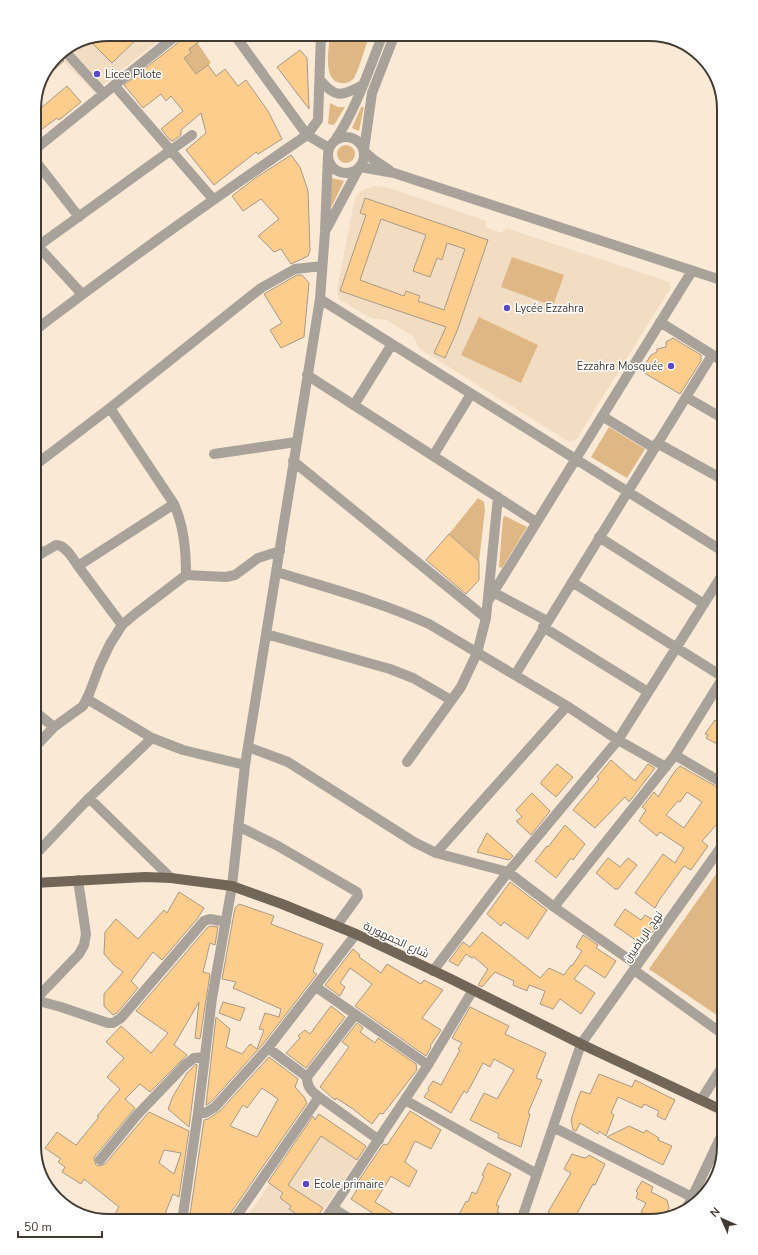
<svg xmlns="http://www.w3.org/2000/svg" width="758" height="1255" font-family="'Nunito Sans',Cairo,sans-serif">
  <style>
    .built { fill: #f2ddc3 }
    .green { fill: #deb784 }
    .building { fill: #fdcd8d; stroke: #a79986; fill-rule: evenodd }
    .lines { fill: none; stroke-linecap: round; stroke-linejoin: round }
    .minor { stroke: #a9a29a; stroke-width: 10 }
    .major { stroke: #716657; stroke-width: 10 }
    .poi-dot { fill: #5b4ac3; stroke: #fff; stroke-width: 1.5 }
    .labels { text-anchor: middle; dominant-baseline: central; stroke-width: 3; stroke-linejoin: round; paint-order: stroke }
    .poi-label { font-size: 11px; fill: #413b33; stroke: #fff; text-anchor: start }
    .street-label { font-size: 11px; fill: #413b33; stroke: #fff }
    .rim { fill: none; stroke: #413b33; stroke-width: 2 }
  </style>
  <rect width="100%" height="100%" fill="#f9e9d5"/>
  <!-- built -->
  <path class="built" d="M109 34H167L94 92 57 55 80 40Z
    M373 186 386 187 487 221 485 227 501 233 506 228 669 282 671 287 576 440 568 441 420 349 413 336 393 324 386 320 371 318 339 299 337 290 354 202 356 196 363 190Z
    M318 1113 367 1146 316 1221H244Z"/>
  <!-- green -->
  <path class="green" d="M330 34H370C366 44 359 70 354 78 351 82 346 84 341 83 322 81 329 48 330 34Z
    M196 41 211 63 196 74 184 58 191 53 188 48Z
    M330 103 338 107H345L334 125 328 124Z
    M361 107H364L359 131 352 128Z
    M337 154a9 9 0 1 1 18 0a9 9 0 1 1-18 0Z
    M332 178 344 181 332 206H330Z
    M512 257 564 275 553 306 501 287Z
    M479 317 538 345 521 383 461 355Z
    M609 427 645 449 627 478 591 457Z
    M478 498 484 502 485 510 479 561 449 534Z
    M505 516 527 527 502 568 499 567 503 518Z
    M724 863V1020L649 969Z"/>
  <!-- building -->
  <path class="building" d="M109 34H142L112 63 87 38Z
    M189 34H210L189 49 191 53 184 58 196 74 208 65 216 76 225 69 238 86 246 80 268 111 282 139 258 154 256 152 214 185 186 150 206 133 201 113 181 130V135L173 141 170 140 161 129 183 111 171 96 166 101 161 94 143 108 124 85Z
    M300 50 307 58 309 109 277 67Z
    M58 55 64 61 46 77 56 56Z
    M67 86 81 102 59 120 57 118 34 135V114Z
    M291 155 300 167 308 191 310 251 308 256 291 264 281 249 274 252 258 236 279 219 261 199 243 211 232 196 254 179Z
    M365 198 488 240 457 331 445 358 434 353 446 327 340 291 366 215 360 213ZM381 219 426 235 413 271 430 277 437 258 442 260 447 243 465 249 444 310 418 301 420 296 406 291 404 296 360 280Z
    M297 275H302L309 283 304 337 281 348 270 330 282 323 264 294Z
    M673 338 701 355V361L680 394 641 371 651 355 657 352V349L666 347V342Z
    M449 534 479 561V580L466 594 426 560Z
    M715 720 724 727V732L717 744 706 738 708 735 705 734Z
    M611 760 635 781 648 764 655 768 629 802 625 797 595 828 573 810 599 779 597 777Z
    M557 764 573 777 556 797 541 784V782Z
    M680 766 724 791V816L702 841 708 846 691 870 684 866 660 899 655 908 635 893 663 854 675 863 684 848 660 832 657 836 639 821 646 810 642 807 654 792 658 797 675 771ZM687 792 702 802 684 828 666 815 678 801 680 802Z
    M532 793 550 811 531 835 516 821 522 817 516 810Z
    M565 825 585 844 573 860 571 858 556 878 535 861 547 846 548 847Z
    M487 833 513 856 509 860 477 852Z
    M608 858 620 867 628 858 637 865 618 889H615L596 873Z
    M510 882 547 910 528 939 504 922 501 926 487 914Z
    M179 892 204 908 197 919 162 960 153 952 131 981 138 988 117 1013 113 1015 104 1006V994L123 972 114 965 104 954 105 932 116 919 138 939 164 910 167 913Z
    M239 904 274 916 271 924 323 944 313 972 317 974 263 1044 211 1102 206 1105 216 1017 230 1029 226 1047 242 1054 250 1044 257 1049 264 1030 259 1029 265 1013 279 1017 281 1009 233 988 236 982 222 979 235 908Z
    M625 909 641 920 645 915 659 923 652 933 648 931 640 943 614 925Z
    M210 926 218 927 215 945 210 943 203 972 210 974 200 1039 195 1038 199 1002 174 1045 187 1055 150 1092 140 1084 125 1099 135 1108 95 1156 94 1159 96 1165 99 1166 105 1164 149 1112 189 1131 179 1197 173 1194 165 1214 176 1216V1221H111L119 1207 84 1179 81 1184 62 1172 65 1167 58 1162 61 1159 45 1148 57 1132 76 1145 99 1117 97 1116 120 1089 107 1077 124 1058 106 1042 121 1026 151 1053 168 1033 136 1011 208 927ZM164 1150 181 1153 174 1174 159 1163Z
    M482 932 540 978 549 968 564 975 571 965 572 966 582 951 576 947 583 935 598 945 596 948 616 961 605 978 585 965 574 979 595 993 581 1014 560 999 553 1009 540 1004 545 991 529 985 527 991 513 985 514 981 495 972 482 987 478 985 488 969 474 957 472 958 466 954 458 966 449 961 463 942 470 947Z
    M353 949 360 955 359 957 381 973 387 964 421 984 424 980 443 990 422 1018 441 1030 430 1046 431 1047 426 1056 355 1006 372 984 350 968 340 983 345 987 340 996 325 985Z
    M223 1002 245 1008 240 1021 219 1013Z
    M331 1006 345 1017 306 1068 286 1053 300 1038 298 1036 305 1030 310 1034Z
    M470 1007 509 1026 505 1034 546 1053 536 1078 542 1080 528 1113 530 1114 521 1147 498 1138 499 1134 470 1120 484 1093 497 1099 514 1070 494 1059 490 1067 483 1063 467 1093 464 1091 451 1113 424 1097 429 1090 428 1088 433 1081 441 1085 460 1050 458 1049 462 1043 452 1038Z
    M357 1023 363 1028 360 1032 375 1043 378 1038 416 1064 417 1070 383 1114 380 1113 372 1124 353 1109 336 1098 335 1100 320 1087 349 1047 342 1042Z
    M269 1057 298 1079 295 1087 304 1097 307 1103 225 1221H189L204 1120 208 1119 220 1111ZM262 1088 278 1099 257 1137 230 1126 243 1105 247 1108Z
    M196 1064 197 1065 189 1127 168 1109 173 1096 187 1073Z
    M599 1074 632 1087 635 1080 675 1100 665 1120 657 1116 659 1111 644 1104 642 1108 618 1097 611 1113 614 1115 606 1136 599 1131 598 1134 580 1123 576 1131 573 1130 571 1120 578 1098 581 1091 590 1094Z
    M410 1111 441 1130 431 1149 415 1141 405 1162 417 1171 409 1187 391 1176 375 1202 406 1221H379L380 1218 351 1199 360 1185 357 1183 382 1146 384 1144 387 1145Z
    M319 1114 366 1146 357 1160 321 1136 288 1185 323 1208 314 1221H307L289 1209 291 1206 280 1198 283 1193 268 1182 313 1116 315 1120Z
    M629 1126 644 1133 646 1130 659 1138 658 1140 672 1146 663 1165 607 1137Z
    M572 1154 581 1157 586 1158 589 1155 605 1164 595 1185 593 1184 573 1221H546L550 1213 548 1212 571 1173 564 1169Z
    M488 1163 511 1174 496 1205 499 1206 497 1212 500 1213 496 1221H456L466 1201 468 1202 472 1192 476 1194 484 1176 482 1175Z
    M642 1181 653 1187 651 1192 667 1200 669 1208 664 1218 656 1220 641 1212 646 1203 636 1198 638 1193 636 1191Z"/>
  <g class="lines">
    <!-- minor -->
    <path class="minor" d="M234 34 307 135 329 148
      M64 50 104 94
      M320 80C337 100 342 95 363 85
      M114 85 213 199
      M328 155a18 18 0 1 1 36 0a18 18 0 1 1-36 0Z
      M336 139C357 107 369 69 383 34
      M34 150 178 34
      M364 150 372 93 395 34
      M365 152 374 160 389 170
      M34 159 79 217
      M360 167 394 173 724 281
      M327 228 359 168
      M34 242 82 294
      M38 246 192 135
      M320 299 724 552
      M660 322 724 362
      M34 331C123 263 215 198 307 135L318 120 321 34
      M307 375 536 522
      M686 397 724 419
      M354 405 392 344
      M602 416 654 448
      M657 443 724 480
      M214 454 296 442
      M433 456 471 394
      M293 461 486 618
      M34 466 110 408 261 288 295 269 322 266
      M174 504C184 527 186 550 186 575
      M599 537 704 604
      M34 544 42 553
      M34 558 56 545C66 545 73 559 78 566L174 504 110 408
      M78 566 122 625
      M277 572C328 588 381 602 429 624L567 706 618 740 666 767
      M572 582 723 677
      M493 592 547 621
      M488 601 692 271
      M543 627 648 692
      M266 634 390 669 413 678 451 700
      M515 675 712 355
      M87 699 152 738
      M34 711 54 727
      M248 747 288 762 414 842 436 853 508 872 554 907 637 965
      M34 748 54 727 83 706 89 694 100 665 110 644 122 625 135 614 186 575 226 577 235 575 258 558 280 551
      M675 755 724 784
      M407 762 461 687 477 653 486 618 498 497
      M89 798 171 878
      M238 826 278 846 357 892 358 896 337 925
      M436 853 567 706
      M34 856 89 798 152 738 183 750 245 765
      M554 907 675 755 724 676
      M634 970 724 1035
      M433 971 508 872 618 740 724 572
      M316 987 428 1065
      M35 1000 61 1007 108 1023H113L121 1018 204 921 210 919 226 922
      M34 1001 79 954 84 945 86 934 78 880
      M268 1048 307 1077 355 1015
      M307 1077C307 1087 311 1091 319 1097
      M405 1100 537 1174
      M701 1100 724 1064
      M198 1113H205L215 1107 268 1048 356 934
      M553 1127 692 1197
      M100 1160 137 1115 185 1065 194 1058 205 1057
      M333 1208 353 1221
      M686 1210 724 1130
      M182 1221 198 1113 212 998 232 886 245 765 320 299 325 232 328 155
      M233 1221 319 1097 379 1140
      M324 1221 428 1065 473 990
      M521 1221 581 1044 724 843"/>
    <!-- major -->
    <path class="major" d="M34 883 145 877 171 878 232 886 282 904 356 934 451 979 581 1044 724 1111"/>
  </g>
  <!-- markers -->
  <g class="poi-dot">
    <circle cx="97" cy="74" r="4"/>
    <circle cx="507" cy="308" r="4"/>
    <circle cx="671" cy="366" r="4"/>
    <circle cx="306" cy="1184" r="4"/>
  </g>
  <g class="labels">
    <!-- poi labels -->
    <g class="poi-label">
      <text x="105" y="74">Licee Pilote</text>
      <text x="515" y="308">Lycée Ezzahra</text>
      <text x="663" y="366" text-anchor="end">Ezzahra Mosquée</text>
      <text x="314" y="1184">Ecole primaire</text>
    </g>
    <!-- street labels -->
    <g class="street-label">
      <text transform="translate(643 937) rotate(-55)">نهج الرياضيين</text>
      <text transform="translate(396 940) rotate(25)">شارع الجمهورية</text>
    </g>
  </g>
  <!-- crop -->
  <path d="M0 0H758V1255H0ZM109 41H649A68 68 0 0 1 717 109V1146A68 68 0 0 1 649 1214H109A68 68 0 0 1 41 1146V109A68 68 0 0 1 109 41Z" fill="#fff" fill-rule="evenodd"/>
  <path class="rim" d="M109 41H649A68 68 0 0 1 717 109V1146A68 68 0 0 1 649 1214H109A68 68 0 0 1 41 1146V109A68 68 0 0 1 109 41Z"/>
  <!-- north arrow -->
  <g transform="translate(722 1219) rotate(315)" stroke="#ffffff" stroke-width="3" paint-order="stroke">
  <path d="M0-3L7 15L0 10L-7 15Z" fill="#413b33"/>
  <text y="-6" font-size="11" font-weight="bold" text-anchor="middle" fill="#413b33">N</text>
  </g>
  <!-- scale -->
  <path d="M18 1231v6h84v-6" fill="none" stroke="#413b33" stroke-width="2"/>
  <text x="24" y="1231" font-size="12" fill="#413b33" stroke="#ffffff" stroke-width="3" paint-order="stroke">50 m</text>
</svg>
